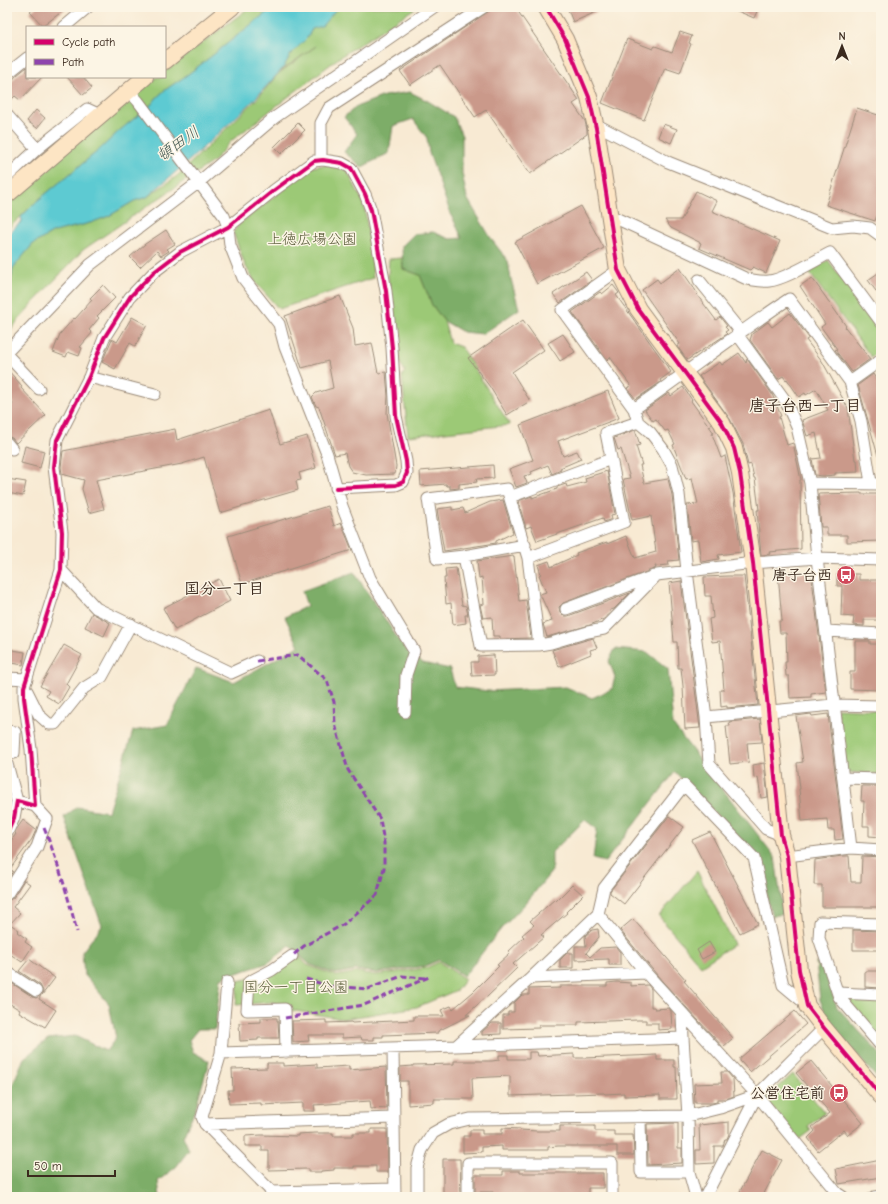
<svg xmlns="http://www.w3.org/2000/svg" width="888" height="1204" font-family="'Comic Neue','Klee One',sans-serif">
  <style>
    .green { fill: #9cc976; stroke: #6c7a4a }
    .forest { fill: #7dad67; stroke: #5c6c42 }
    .water { fill: #5dcad2; stroke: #4c7a78 }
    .building { fill: #ca998a }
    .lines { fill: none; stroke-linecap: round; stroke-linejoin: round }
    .street-casing { stroke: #9a8a78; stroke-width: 13 }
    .secondary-casing { stroke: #9a8a78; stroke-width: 18 }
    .street { stroke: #fff; stroke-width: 11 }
    .secondary { stroke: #fde5c4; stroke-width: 16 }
    .quiet { stroke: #8e44ad; stroke-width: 3; stroke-dasharray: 6 3; stroke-linecap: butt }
    .cycleway-casing { stroke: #fcf5e5; stroke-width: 6 }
    .cycleway { stroke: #d6006c; stroke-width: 4 }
    .labels { text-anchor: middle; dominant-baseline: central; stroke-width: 3; stroke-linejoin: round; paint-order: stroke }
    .park-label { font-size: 15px; fill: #585a38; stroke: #fcf5e5 }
    .poi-label { font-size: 15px; font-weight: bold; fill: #3b2a1e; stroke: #fcf5e5; text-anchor: end }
    .water-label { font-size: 16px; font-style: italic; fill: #455a54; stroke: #fcf5e5 }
    .neighbourhood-label { font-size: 16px; font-weight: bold; fill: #3b2a1e; stroke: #fcf5e5 }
  </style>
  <rect width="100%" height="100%" fill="#fcf5e5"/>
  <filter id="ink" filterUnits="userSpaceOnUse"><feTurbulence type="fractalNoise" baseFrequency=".025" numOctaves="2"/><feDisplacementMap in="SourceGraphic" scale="8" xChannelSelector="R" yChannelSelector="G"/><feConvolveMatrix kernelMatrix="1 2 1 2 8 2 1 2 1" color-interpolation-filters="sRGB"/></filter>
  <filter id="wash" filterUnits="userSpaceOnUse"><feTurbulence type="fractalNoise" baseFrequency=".012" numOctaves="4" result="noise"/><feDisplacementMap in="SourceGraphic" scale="16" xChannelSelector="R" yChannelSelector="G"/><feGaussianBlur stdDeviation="0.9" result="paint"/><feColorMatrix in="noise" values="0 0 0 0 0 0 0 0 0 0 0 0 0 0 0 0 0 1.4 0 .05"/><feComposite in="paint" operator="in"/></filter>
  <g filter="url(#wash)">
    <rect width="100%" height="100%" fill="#f8ead3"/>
    <!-- green -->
    <path class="green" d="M250 7H274C244 29 217 53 187 75 175 84 160 91 152 104L119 131 99 150 37 201 7 230V203L78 140 123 106 157 77H165V71Z
      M338 7H417L340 57 231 141 214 161 83 250 33 303 7 334V293L10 289 13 268 33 244 54 232 90 223 109 216 134 201 147 197 177 176 256 100 278 74 316 46 279 72 291 54 307 38 312 29 324 23Z
      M330 164 347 170 364 204 372 258 373 278 279 309 255 282 245 265 233 232 240 223 312 167Z
      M402 258 403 269 420 275 432 305 444 321 450 343 461 347 510 425 408 436 402 376 405 371 396 357 388 275 389 259Z
      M828 260 881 331V350L871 357 809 272Z
      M837 708 880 710 878 774 846 772Z
      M697 871 734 944 701 966 659 916Z
      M298 955 307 965 336 976 358 972 376 975 426 968 439 962 465 979 457 990 417 1007 343 1019 278 1008 274 1002 236 1005 238 981 274 973Z
      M846 998 881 1000V1041Z
      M793 1074 825 1113 808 1126 811 1131 800 1139 767 1102V1097Z"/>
    <!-- forest -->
    <path class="forest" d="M410 92 428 101 454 117 462 136V173L467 198 492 240 508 261 511 279 519 309 483 334 463 332 444 321 432 305 420 275 403 269 402 246 414 234 433 232 450 239 462 238 450 212 440 184 429 153 427 138 413 119 393 126 389 153 362 167 344 152 357 134 344 117 356 107 384 96Z
      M354 572 404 648 423 663 450 669 455 687 488 691 566 687 592 698 612 689 615 677 609 661 615 649 647 652 668 669 673 725 775 857 783 914 772 916 755 855 675 772 605 862 593 859 597 829 585 820 552 852V871L525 904 501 929 464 976 439 960 425 966 377 973 356 970 335 974 309 964 290 946 268 963 221 978 215 1029H198L189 1040 193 1052 209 1061 195 1110 183 1136 189 1150 176 1167 158 1181 160 1197H7V1098L24 1058 48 1039 75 1036 106 1051 116 1038 109 1004 84 974 82 952 102 926 64 817 77 807 108 812 133 731 167 725 196 668 234 682 299 646 285 617 307 606 302 591Z
      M816 962 827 976 837 1007 881 1055V1083L830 1024 820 1000Z"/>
    <!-- water -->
    <path class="water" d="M274 7H338L322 26 312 29 307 38 291 54 283 68 251 103 192 158 147 197 134 201 109 216 90 223 54 232 33 244 13 268 10 289 7 293V235L22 221 21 217 37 201 99 150 119 131 152 104C160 91 175 84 187 75 217 53 244 29 274 7Z"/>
    <g id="blocks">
      <!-- building -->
      <path class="building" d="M36 7H68L43 26 30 12Z
        M495 7H515L579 100 573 104 585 121 587 130V134L530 174 486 110 475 117 440 65 410 85 400 71Z
        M567 7H608L573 22Z
        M728 7H759L754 18Z
        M680 32 692 36 689 43 691 44 680 73 665 68 644 120 602 103 627 39 653 49 655 46 672 52Z
        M27 67V77H42L20 100 15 96 7 104V86L17 75Z
        M67 77H83L92 88 83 95Z
        M857 108 881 116V204L875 221 826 205Z
        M36 110 45 118 37 128 27 121Z
        M298 123 305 130 281 154 274 147Z
        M663 124 677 129 671 143 658 137Z
        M696 191 717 201 712 211 780 241 766 273 753 267 750 270 699 248 701 243 671 228 665 220H681Z
        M581 206 604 248 537 284 515 242Z
        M166 230 175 244 167 249 169 251 161 256 157 251 140 267 130 257 145 244Z
        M680 268 698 294 697 295 716 320 720 317 727 326 725 327 728 330 725 332 727 334 687 360 677 346 680 344 642 290 657 279 660 283Z
        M881 271V298L868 280Z
        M586 272 592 280 560 303 553 294Z
        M812 278 846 326 845 327 870 359 852 372 835 350 837 349 821 327 825 324 800 286Z
        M103 285 115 298 97 316 99 318 89 330 92 333 80 347 82 348 79 356 68 352 66 357 53 352 60 334 74 318 75 319 92 300 90 298Z
        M613 285 619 293 616 295 671 372 660 380 661 382 636 399 627 388 631 386 610 357 607 360 572 312 600 292 602 294Z
        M340 296 353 328 355 346 372 343 378 373 386 372 388 396 387 413 396 466 395 474 366 475 352 472 348 466 345 453 335 455 319 407 316 406 312 397 316 393 333 388 328 361 302 368 285 316Z
        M790 313 809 338 806 340 822 361 848 408 855 460H857L858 472 835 473V475L823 476 815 475 812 459 821 458 816 433 807 436 802 420 828 410 816 389 806 395 805 393 799 397 787 379 786 380 783 376 778 379 750 340 752 334 768 322 772 327Z
        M132 317 147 325 135 346 130 343 115 369 102 362 112 339 117 342Z
        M523 320 544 350 512 372 530 401 507 415 490 387 468 358Z
        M563 334 575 352 560 361 548 343Z
        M739 353 746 363 747 359 772 394 781 416 779 417 787 445 793 443 801 480H800L801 549 769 552 770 554 761 555 757 510H759L755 478H754L751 464 748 465 743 444 730 419 699 376 720 362 722 365Z
        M7 369 22 386 21 388 46 415 16 443 12 438 7 436V409L13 404 7 397Z
        M873 374 881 386V455L878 456 858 385Z
        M683 387 692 400 691 401 714 433 712 434 721 458 725 456 726 461 733 493 741 552 718 555 719 559 701 562 698 540 691 541 687 505 698 504 692 478 686 479 673 445 675 444 668 430 665 431 656 419 653 421 645 410 669 393 671 396Z
        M608 391 619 418 558 441 563 456 577 451 581 459 560 468 561 470 552 474 548 465 531 472 532 474 524 476 527 483 516 487 509 469 533 460 520 425Z
        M269 410 280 444 307 436 316 468 299 473 301 480 296 481 298 490 220 513 204 457 182 464 96 480 104 509 89 513 82 489 84 480 62 474 61 467 63 451 175 429 177 440Z
        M635 430 640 445 636 446 642 465H640L644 483 668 479 672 495 679 560 668 561 669 565 655 566 656 568 654 569 563 603 559 607 560 612 564 616H568L630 593 614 609 610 610V612L604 619 590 625 547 637 543 624 552 621 540 594 546 592 539 575 541 574 538 565 549 561 551 567 577 555 576 553 607 542V544L626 536 635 558 656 552 651 516 632 520 623 479 630 478 621 449 618 450 614 438Z
        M25 446 44 451 40 468 21 463Z
        M493 465 494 478 476 479 477 482 459 484V488L450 489V486H447L446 484 421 486 420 471Z
        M607 471 615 514 611 515 612 519 604 522 603 518 537 541 531 526 526 528 518 501 532 496V498L557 489V487L566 484 567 487 586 482 585 478Z
        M7 479 26 482 23 496 7 493Z
        M861 493V494H881V541L847 542V535H827V527H821L818 494Z
        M503 500 513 533 496 541V543L444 551 437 509 452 507V510L463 508 465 513 490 502Z
        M328 506 334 526 341 523 352 550 242 584 228 536Z
        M514 556 519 601 526 600 531 638 500 639V636H493L492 617 483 618 482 614 480 605 484 604 482 577 479 578 477 561Z
        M456 568 462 605 466 606 468 615H465L466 623 453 625 451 603 446 604 444 578H446L445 569Z
        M797 571V573L811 571 826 692 811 694V697L790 698 789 676H786L785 662H787L786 633H780L779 621H782L778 573Z
        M837 574H859V580H881L879 620H864V626L853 625 854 617 841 616 842 586H837Z
        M728 576H744L758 705 727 708V706L721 707 720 690H724L720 641 712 642 709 619 713 618 711 596H705L704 577Z
        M219 579 230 601 175 630 163 608Z
        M681 581 700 728 685 729 683 686 681 668H678L677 642H674L669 583Z
        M92 613 110 623 104 636 85 627Z
        M593 638 597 648 590 650 591 654 559 667 552 650Z
        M855 641H870V644H881V690L850 689V672H855Z
        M64 645 82 655 66 684 69 687 59 704 46 696 49 691 40 686Z
        M7 649 25 652 23 665 7 662Z
        M494 655 495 675 472 676 471 662H478V656Z
        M811 714 812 716 828 714 843 839 835 840 834 830H828L827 819 802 821 799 789H800L797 763 803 762 796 716Z
        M760 719 762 742 747 743 749 762 730 764 726 726H730L729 722Z
        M764 763 768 797 761 798 758 777 754 778 753 765Z
        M862 786H881L880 816H881V837L869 836V826H863L864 801H861Z
        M669 816 684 827 624 904 610 893V891Z
        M23 820 36 830 32 839 10 869 13 871 7 881V846L16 834 15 833 16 830Z
        M710 832 758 924 740 933 692 840Z
        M842 856H849L851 882H861L862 856 881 857V878H879V907H822V885H814L815 860Z
        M24 880 30 884 13 907 20 913 10 924 19 930 17 932 27 939 25 942 32 947 22 962 7 952V901L13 898Z
        M572 885 583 895 566 912 567 913 541 935 544 937 513 964 517 968 487 997H486L466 1015H470L438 1031V1033L383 1035V1037H374V1040H362L361 1037 342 1038V1035H308L309 1041 293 1042 292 1021 326 1020V1023L351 1022 352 1023 414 1020V1016H444L441 1010 451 1006 453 1009 473 992 499 966 497 965 510 953 509 951 524 937 522 935 534 925 530 921 555 899 556 901Z
        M633 919 686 980 684 981 733 1038 723 1047 662 981 620 930Z
        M598 929 599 937 586 953 590 957 600 948 616 947 620 952V965H609V959L575 960V946H586L585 936 592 930Z
        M853 930 881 931V950H853Z
        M709 942 715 952 702 959 697 950Z
        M567 953H573V968H560V960Z
        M29 959 55 978 42 995 43 991 40 985 19 971Z
        M865 971H881V988L865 987Z
        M7 980 33 997 36 998 41 995 39 999 56 1010 45 1027 19 1012 20 1010 7 1002Z
        M617 982 631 983V986L648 985 651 989V1007H654L655 1009 669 1008 671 1011 672 1029 658 1030V1023H646V1020H638L578 1022V1025H539V1028L503 1029V1015H508V1012H514V1003L522 995H529V989L560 988V986H607V983Z
        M795 1011 806 1024 750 1072 740 1061V1058Z
        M261 1018H277V1021H278L279 1038H258V1040L240 1041 239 1023 261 1022Z
        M492 1023H501V1034L482 1035V1032Z
        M529 1052H537L538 1056 574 1054V1058H583L657 1055V1060H674V1067H676L677 1099H660V1095L624 1096V1093L605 1094 604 1093 510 1096V1076L472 1078 473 1099H434V1103L408 1105V1081H400V1067L413 1066V1065L454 1064V1061H492L499 1060V1055H508V1059H529Z
        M811 1061 863 1123 848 1135 844 1130 818 1151 808 1138 815 1131 812 1127 830 1113 796 1073Z
        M267 1063H283V1066L317 1064V1068L349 1066V1070L386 1067 387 1108 371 1109 370 1101 314 1105 315 1111H303V1103L261 1105V1103L229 1104 228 1090H233L232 1069 267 1068Z
        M721 1072H727L733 1079 734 1096 726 1099H717V1102L712 1103H695L694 1084 722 1083Z
        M729 1122V1134L727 1139H725L723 1146H714V1163L696 1164V1150H700L699 1125Z
        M678 1123V1148H682V1163L648 1165 647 1124Z
        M560 1126H595V1131H614V1135H633L634 1155H617V1146H558L548 1147V1150H502V1146L482 1147V1152L463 1153V1136H470V1130H482V1134H502V1128L520 1129V1130L537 1131H560Z
        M371 1129H387L388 1172H376V1166H354V1168H334V1170L321 1171V1172H308V1169L269 1170V1151H262V1146H245V1136L261 1135 298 1136V1134L315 1133H333V1136H353V1133H371Z
        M762 1150 782 1160 762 1197H737Z
        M443 1159H460L461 1197H443Z
        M881 1160V1177L839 1184 836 1169Z
        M503 1171H520V1173H603V1188H588V1197H493V1192H475V1175H503Z"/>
    </g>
  </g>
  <g filter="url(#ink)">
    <use href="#blocks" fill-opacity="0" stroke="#9a8a78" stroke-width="1"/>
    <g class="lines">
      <defs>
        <path id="street" d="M64 27 88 7
          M7 74 27 58
          M128 90 138 101 224 216 228 227 230 245 243 278 279 324 285 347 327 454 342 506 370 578 414 651 406 675 405 712
          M7 115 37 149 7 177
          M595 124 668 162 832 228 853 226 870 228 881 236
          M37 149 87 109 100 115
          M321 160V123L329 108 484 7
          M609 215 747 279C754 280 761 282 769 281 786 279 814 261 830 253L881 322
          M618 270 562 310 634 409 638 422 650 432 663 449 672 465 679 494 687 571 706 717 709 764 766 829 781 835
          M699 280 741 332
          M737 334 785 400 797 427 810 483 817 558 851 848
          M7 352 90 265 199 182 274 118 434 7
          M7 355 39 389
          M89 377 155 394
          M850 382 881 360
          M634 409C686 373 736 334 789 299L850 382 861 421 871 483
          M7 443 12 449
          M810 483 881 484
          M510 497 611 459
          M464 556 525 545
          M528 558 624 522 606 433 638 422
          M61 570 96 608 231 673 257 661
          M566 609 654 576
          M826 631 881 634
          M539 645 528 558 507 489 428 499 437 559 464 556 481 646 539 645 551 643 588 632 604 629 657 575 753 563 817 558 881 560
          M7 678 27 679
          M27 691 39 715 49 724H55L84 688 102 677 131 624
          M706 717 833 705 881 706
          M7 731 15 732 14 753 7 754
          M7 764 17 801
          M843 778 881 779
          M7 833 14 818 17 801 35 806 31 749 24 698V687L61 570 62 532 54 467 57 440 89 377 104 338 130 297 154 272 180 252 228 227 273 191 314 161 323 160 342 163 351 168 365 194 371 210 386 291 392 348 396 416 406 461 407 473 403 482 396 485 336 488
          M787 856 851 848 881 850
          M7 894 37 847 47 819 35 806
          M598 914 646 973 757 1095 837 1193 843 1197
          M881 924 820 922 819 938 839 997 881 1046
          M7 972 36 991
          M531 978 646 973
          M227 982 221 1053 202 1117 205 1124 272 1192 394 1189
          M838 993 881 995
          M683 1038 688 1116 689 1172 696 1197
          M456 1046 683 1038 682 1014
          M393 1049 395 1197
          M286 1052 285 1009 247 1010 249 982 272 970 292 956
          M221 1053 456 1046 531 978 598 914 604 888 684 785 754 858 783 985 807 1005
          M640 1116 641 1172H689
          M205 1124 394 1118
          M417 1197V1168L422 1150 433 1133 449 1124 470 1119 688 1116 720 1108 757 1095
          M468 1197V1163H612V1197
          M705 1197 757 1095 824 1028
          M874 1197 881 1196"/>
        <path id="secondary" d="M546 7 565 39 589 97 596 128 618 270 638 309 722 423 734 448 740 473 753 563 781 835 787 856 799 970 807 1006 824 1028 881 1096
          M165 61 232 7
          M7 195 145 77"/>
      </defs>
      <!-- street casing -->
      <use href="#street" class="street-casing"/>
      <!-- secondary casing -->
      <use href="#secondary" class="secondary-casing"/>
      <!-- street -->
      <use href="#street" class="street"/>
      <!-- secondary -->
      <use href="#secondary" class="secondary"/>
      <!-- quiet -->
      <path class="quiet" d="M257 661 298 655 327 680 334 702 335 724 348 770 380 819 384 843V868L377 895 344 924 304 946 292 956
        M44 828C58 862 68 896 77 932
        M306 979 329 986 368 989 402 976 425 978
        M285 1018 364 1005 429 977"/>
      <defs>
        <path id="cycleway" d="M546 7 565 39 589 97 596 128 618 270 638 309 722 423 734 448 740 473 753 563 781 835 787 856 799 970 807 1006 824 1028 881 1096
          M7 833 14 818 17 801 35 806 31 749 24 698V687L61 570 62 532 54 467 57 440 89 377 104 338 130 297 154 272 180 252 228 227 273 191 314 161 323 160 342 163 351 168 365 194 371 210 386 291 392 348 396 416 406 461 407 473 403 482 396 485 336 488"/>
      </defs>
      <!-- cycleway casing -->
      <use href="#cycleway" class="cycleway-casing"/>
      <!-- cycleway -->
      <use href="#cycleway" class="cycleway"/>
    </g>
  </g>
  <!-- icons -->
  <defs>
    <symbol id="bus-disc" viewBox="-11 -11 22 22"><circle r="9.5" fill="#d1495b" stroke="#fcf5e5"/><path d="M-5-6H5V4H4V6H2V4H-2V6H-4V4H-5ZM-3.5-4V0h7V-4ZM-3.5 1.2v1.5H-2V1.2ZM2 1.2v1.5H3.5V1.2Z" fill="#fff"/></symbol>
  </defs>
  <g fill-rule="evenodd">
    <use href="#bus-disc" x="835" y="564" width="22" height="22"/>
    <use href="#bus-disc" x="828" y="1082" width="22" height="22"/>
  </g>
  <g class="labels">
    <!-- park labels -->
    <g class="park-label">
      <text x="312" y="239">上徳広場公園</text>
      <text x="296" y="987">国分一丁目公園</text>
    </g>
    <!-- poi labels -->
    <g class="poi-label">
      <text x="832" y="575">唐子台西</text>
      <text x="825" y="1093">公営住宅前</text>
    </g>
    <!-- water labels -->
    <g class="water-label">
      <text transform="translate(178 144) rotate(-35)">頓田川</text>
    </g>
    <!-- neighbourhood labels -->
    <g class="neighbourhood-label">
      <text x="805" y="406">唐子台西一丁目</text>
      <text x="224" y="589">国分一丁目</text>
    </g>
  </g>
  <!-- margin -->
  <rect width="888" height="1204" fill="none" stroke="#fcf5e5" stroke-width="24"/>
  <!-- legend -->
  <rect x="26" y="26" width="140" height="52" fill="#fcf5e5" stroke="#afa495"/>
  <rect x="34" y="39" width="20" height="6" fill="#d6006c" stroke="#afa495"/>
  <text x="62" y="46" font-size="12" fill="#3b2a1e">Cycle path</text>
  <rect x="34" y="59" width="20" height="6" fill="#8e44ad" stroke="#afa495"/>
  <text x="62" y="66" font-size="12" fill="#3b2a1e">Path</text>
  <!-- north arrow -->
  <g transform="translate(842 46)" stroke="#fcf5e5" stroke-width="3" paint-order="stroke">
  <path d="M0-3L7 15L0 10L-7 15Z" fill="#3b2a1e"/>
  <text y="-6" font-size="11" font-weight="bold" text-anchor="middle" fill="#3b2a1e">N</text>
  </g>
  <!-- scale -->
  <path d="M28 1170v6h87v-6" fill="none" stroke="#3b2a1e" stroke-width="2"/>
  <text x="34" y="1170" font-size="12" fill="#3b2a1e" stroke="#fcf5e5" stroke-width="3" paint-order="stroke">50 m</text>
</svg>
